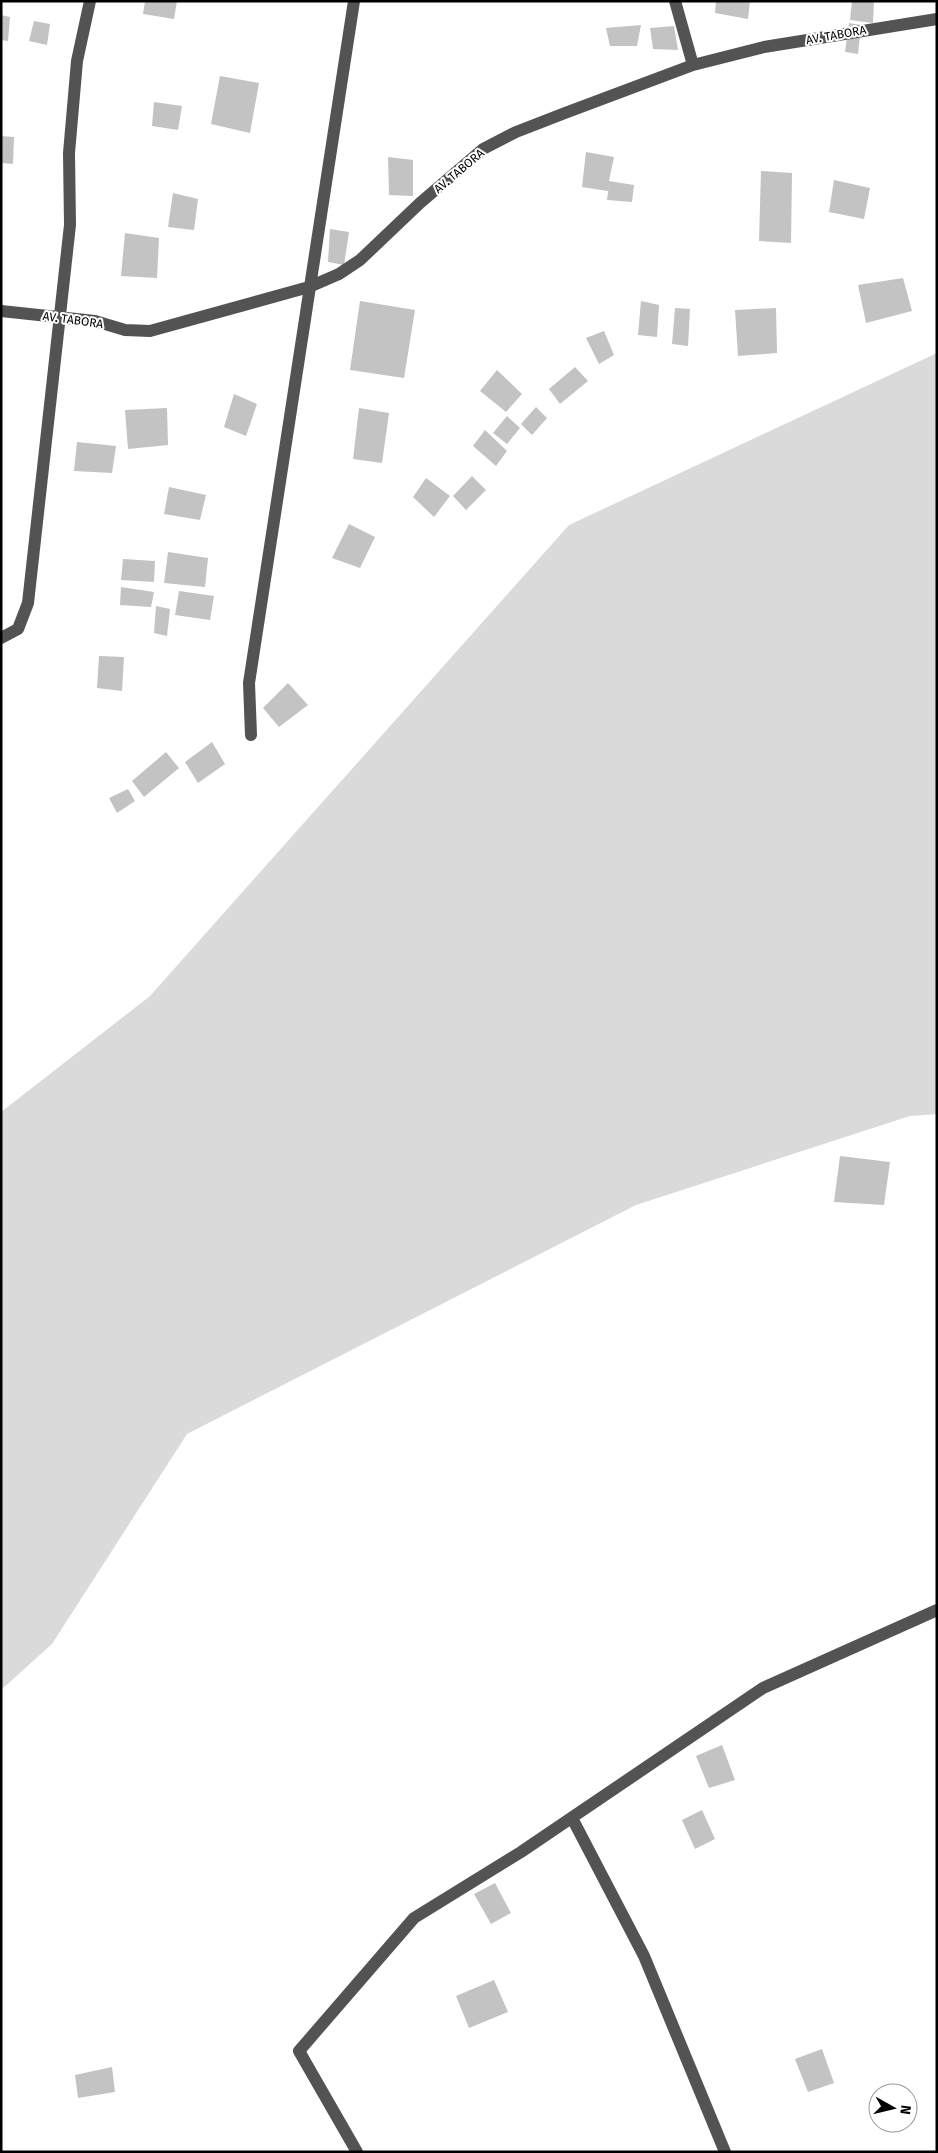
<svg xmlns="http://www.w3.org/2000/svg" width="938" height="2153" font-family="'Fira Sans',sans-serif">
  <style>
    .green { fill: #dadada }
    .building { fill: #c3c3c3 }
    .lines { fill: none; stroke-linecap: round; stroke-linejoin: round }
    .minor { stroke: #535353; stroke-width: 12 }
    .labels { text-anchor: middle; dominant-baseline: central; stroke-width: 4; stroke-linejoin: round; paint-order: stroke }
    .street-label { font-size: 12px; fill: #000; stroke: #fff }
  </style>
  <rect width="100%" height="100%" fill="#fff"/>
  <!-- green -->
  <path class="green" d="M937 353V1114L910 1116 636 1205 187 1434 52 1644 1 1690V1112L150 996 569 525Z"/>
  <!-- building -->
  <path class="building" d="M145 1H177L174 19 143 14Z
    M716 1H750L748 19 715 13Z
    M852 1H874L873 23 850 20Z
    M1 15 10 17 8 41 1 40Z
    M34 21 50 24 47 45 29 41Z
    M849 23 861 25 858 54 845 52Z
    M641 25 637 46H610L606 28Z
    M674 26 678 50 653 49 650 28Z
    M220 76 259 83 250 133 211 124Z
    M154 102 182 106 178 130 152 126Z
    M1 136 14 137 13 164 1 163Z
    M586 152 614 157 609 181 634 185 632 202 607 200 609 184 608 191 582 187Z
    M388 157 413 160V196L389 195Z
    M761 171 792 173 791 243 759 241Z
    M834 180 870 188 864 219 829 212Z
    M173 193 198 199 194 230 168 227Z
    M330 229 349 232 344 265 328 262Z
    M125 233 159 238 157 278 121 276Z
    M903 278 912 311 866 323 858 285Z
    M360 301 415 310 404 378 350 370Z
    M641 301 659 305 657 337 638 335Z
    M675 308 690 309 688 346 672 344Z
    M776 308 777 353 738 356 735 310Z
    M604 331 614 355 599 364 586 338Z
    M575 367 588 381 560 404 549 389Z
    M497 370 522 394 506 412 480 391Z
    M234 394 257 404 246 436 224 427Z
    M536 407 547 418 532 435 521 424Z
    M167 408 168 445 128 449 125 410Z
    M359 408 389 413 382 463 353 459Z
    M507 416 520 428 507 444 493 433Z
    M485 430 507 451 496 466 473 446Z
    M77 442 116 446 112 473 74 471Z
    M472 476 486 490 466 510 453 496Z
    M426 478 450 496 434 517 413 497Z
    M169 487 206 495 200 520 164 514Z
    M349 524 375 537 360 568 332 558Z
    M168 552 208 558 205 587 164 583Z
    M123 559 155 561 154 582 121 580Z
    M121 587 154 592 151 607 120 605Z
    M179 591 214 596 210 620 175 615Z
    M156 606 170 609 167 636 154 633Z
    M99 656 124 657 122 691 97 688Z
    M288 683 308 705 279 727 263 708Z
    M212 742 225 764 198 783 185 762Z
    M166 752 179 768 144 797 132 781Z
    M128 789 135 801 117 813 109 798Z
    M840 1156 890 1162 884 1205 834 1202Z
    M722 1745 735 1780 709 1788 696 1756Z
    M702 1810 715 1839 695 1849 682 1820Z
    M495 1883 511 1913 491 1924 474 1894Z
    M494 1980 508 2012 469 2028 456 1996Z
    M822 2049 834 2083 808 2092 795 2059Z
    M112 2067 115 2092 78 2098 75 2075Z"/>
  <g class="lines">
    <!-- minor -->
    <path class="minor" d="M675 1 693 65
      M1 311 95 321 125 330 150 331 309 287 339 274 360 260 420 203 483 149 516 132 565 113 693 65 764 47 937 19
      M1 638 18 629 28 603 70 225 69 153 77 61 90 1
      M251 735 249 683 354 1
      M572 1818 644 1956 725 2152
      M357 2152 299 2051 414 1918 521 1852 763 1688 937 1610"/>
  </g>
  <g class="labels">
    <!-- street labels -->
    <g class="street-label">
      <text transform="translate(836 35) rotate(-10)">AV. TABORA</text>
      <text transform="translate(459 171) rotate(-40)">AV. TABORA</text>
      <text transform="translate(73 320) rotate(8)">AV. TABORA</text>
    </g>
  </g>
  <!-- border -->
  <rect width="938" height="2153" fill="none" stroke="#000000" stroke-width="5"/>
  <!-- north arrow -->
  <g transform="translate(893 2108) rotate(98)"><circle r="24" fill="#ffffff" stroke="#999999"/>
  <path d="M0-4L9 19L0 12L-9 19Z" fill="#000000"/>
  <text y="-8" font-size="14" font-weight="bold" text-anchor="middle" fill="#000000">N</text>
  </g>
</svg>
